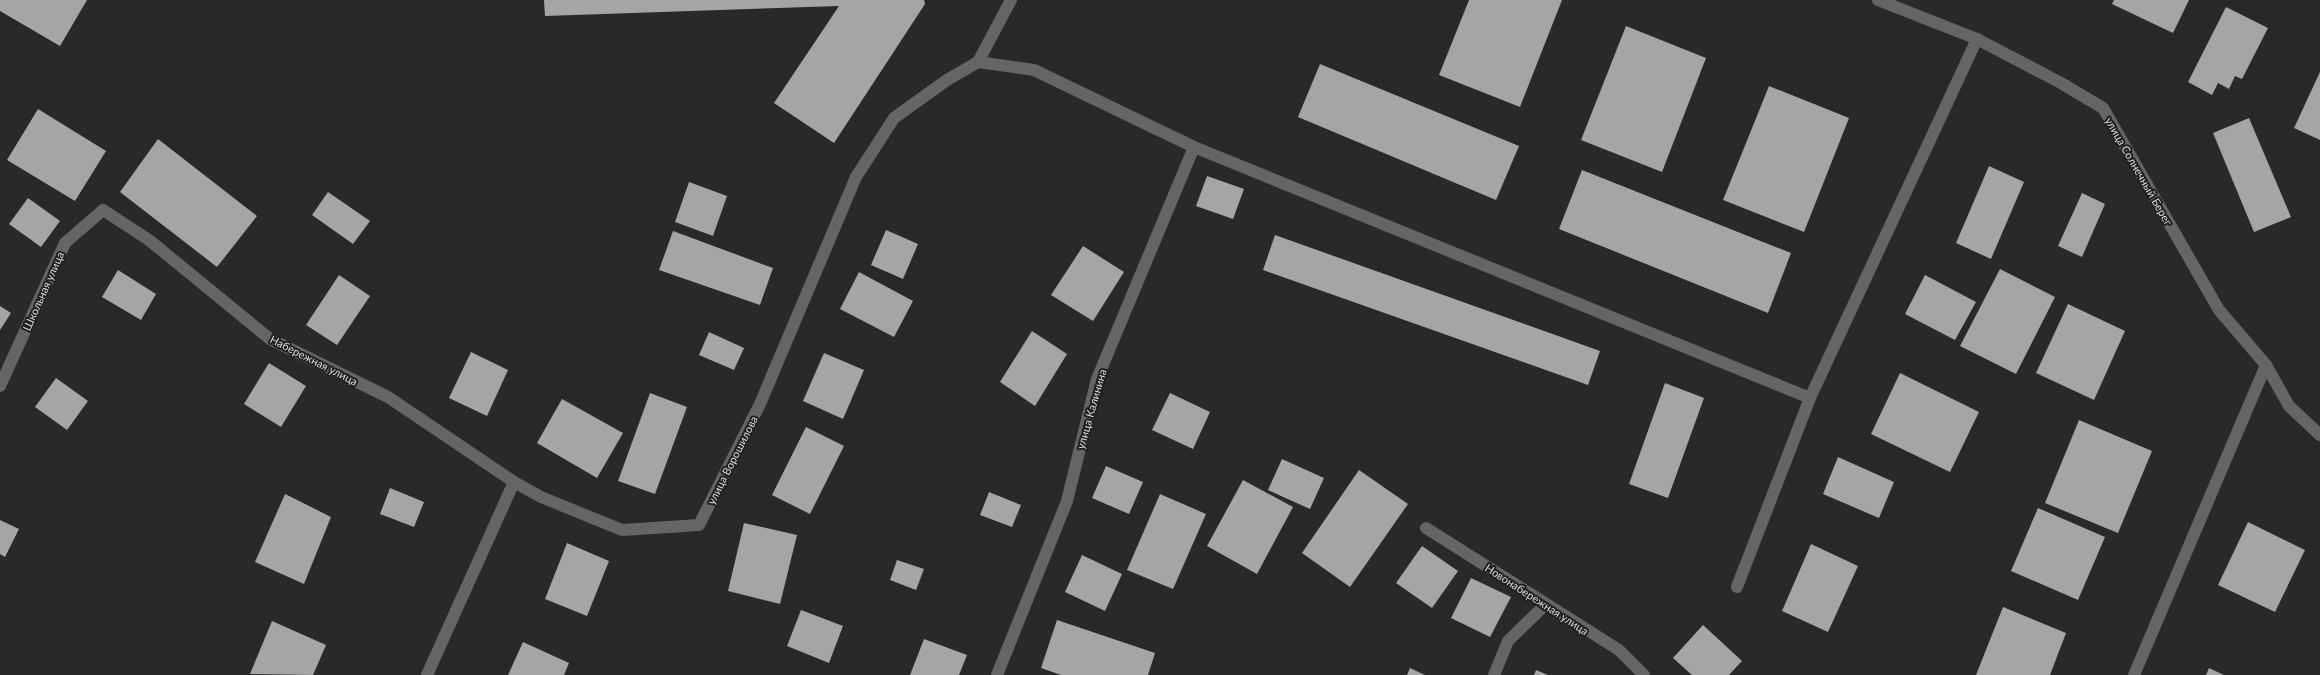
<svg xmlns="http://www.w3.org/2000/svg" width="2320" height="675" font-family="Lato,sans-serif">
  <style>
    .building { fill: #a3a6a2 }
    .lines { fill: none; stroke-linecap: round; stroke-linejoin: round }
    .lane { stroke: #636662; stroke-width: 12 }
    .street { stroke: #636662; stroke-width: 12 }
    .labels { text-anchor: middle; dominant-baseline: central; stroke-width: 4; stroke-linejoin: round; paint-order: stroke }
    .street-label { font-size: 11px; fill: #dbdcda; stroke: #1f211e }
  </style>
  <rect width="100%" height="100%" fill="#282a28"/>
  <!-- building -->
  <path class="building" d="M0 0H87L60 46 0 11Z
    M544 0H924L925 4 834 143 774 103 839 6 545 16Z
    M1469 0H1562L1520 107 1439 75Z
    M2114 0H2189L2173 33 2112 4Z
    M2226 7 2268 28 2242 79 2235 76 2229 89 2218 83 2212 95 2188 82Z
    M1626 26 1706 58 1662 172 1581 140Z
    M1320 64 1519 146 1496 200 1298 117Z
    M2320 72V140L2294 128Z
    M1769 86 1849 118 1804 232 1723 200Z
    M38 109 106 151 75 201 7 160Z
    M2249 118 2291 217 2254 232 2213 133Z
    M158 139 257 216 217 267 120 192Z
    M1989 166 2024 182 1991 259 1956 243Z
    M1582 170 1791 253 1768 313 1559 229Z
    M1207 176 1244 189 1233 219 1196 206Z
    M689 182 727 196 713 236 675 222Z
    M328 192 370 221 353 244 312 215Z
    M2082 193 2105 204 2082 257 2058 246Z
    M28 198 60 221 41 247 9 224Z
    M886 230 918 244 903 279 871 265Z
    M673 231 773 268 760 305 659 270Z
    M1275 235 1600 351 1588 385 1263 270Z
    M1083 246 1124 272 1093 321 1051 295Z
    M2000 269 2055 297 2016 374 1960 346Z
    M118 270 156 294 141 320 102 297Z
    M859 272 913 301 894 337 840 309Z
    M339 275 370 296 337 345 306 325Z
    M1925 275 1976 302 1955 340 1905 314Z
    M2068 304 2125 331 2094 400 2036 373Z
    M0 306 11 313 0 330Z
    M1032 331 1067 354 1035 406 1000 382Z
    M709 332 744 348 734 370 699 355Z
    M471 352 508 370 487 416 449 398Z
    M824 353 864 370 843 419 803 401Z
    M269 363 306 386 281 427 244 404Z
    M1900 373 1979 412 1950 472 1871 434Z
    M56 378 88 401 67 430 35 407Z
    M1665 383 1704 398 1668 498 1629 484Z
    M650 393 687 407 655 494 618 481Z
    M1170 393 1210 412 1193 449 1152 430Z
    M562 399 623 433 597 478 537 443Z
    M2079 420 2152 451 2118 533 2045 503Z
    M806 427 844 446 810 514 772 495Z
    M1838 457 1894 482 1879 518 1823 494Z
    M1282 459 1324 478 1310 509 1268 490Z
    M1106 466 1143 482 1129 514 1092 498Z
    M1359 470 1408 504 1350 587 1302 553Z
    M1243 480 1293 507 1257 574 1207 546Z
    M390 488 424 502 414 527 380 514Z
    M989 492 1021 505 1012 527 980 515Z
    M285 494 331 517 304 584 255 562Z
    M1160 494 1206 514 1173 589 1127 570Z
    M2038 508 2105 537 2078 600 2011 571Z
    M0 520 19 529 5 557 0 554Z
    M2248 522 2305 550 2275 612 2218 585Z
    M744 523 797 535 780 604 728 591Z
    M567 543 609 561 587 616 545 599Z
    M1811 544 1858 566 1828 632 1782 611Z
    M1422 546 1458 571 1432 608 1396 583Z
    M1082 555 1122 574 1105 611 1065 592Z
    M897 560 924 569 916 590 890 580Z
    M1471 578 1511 597 1490 637 1451 618Z
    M2003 607 2066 633 2050 675H1976Z
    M801 610 843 626 829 663 787 646Z
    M1057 620 1155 653 1148 675H1061L1041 668Z
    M272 621 326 645 313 675 250 674Z
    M1703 625 1742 661 1729 675H1692L1673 658Z
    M924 639 967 655 959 675H910Z
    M523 642 569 663 564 675H508Z
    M1410 668 1425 675H1407Z
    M2209 668 2224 675H2206Z
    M1536 670 1548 675H1534Z"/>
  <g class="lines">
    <!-- lane -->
    <path class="lane" d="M978 62 1011 0
      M1737 587 1810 398 1977 39
      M2134 675 2266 365"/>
    <!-- street -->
    <path class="street" d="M1878 0 1977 39 2061 83 2103 108 2219 310 2266 365 2289 406 2320 435
      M0 386 65 243 103 210 149 240 270 339 388 397 514 482
      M1426 528 1619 650 1644 675
      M427 675 514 482 541 497 622 530 699 525 760 404 856 177 894 118 947 80 978 62 1034 70 1194 147 1810 398
      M997 675 1067 501 1097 379 1194 147
      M1494 675 1508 641 1546 604"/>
  </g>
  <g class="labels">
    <!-- street labels -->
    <g class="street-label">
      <text transform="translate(2139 171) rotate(60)">улица Солнечный Берег</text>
      <text transform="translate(43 291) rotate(-66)">Школьная улица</text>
      <text transform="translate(314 360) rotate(27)">Набережная улица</text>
      <text transform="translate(1091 409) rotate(-74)">улица Калинина</text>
      <text transform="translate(732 460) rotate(-63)">улица Ворошилова</text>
      <text transform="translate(1537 599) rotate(33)">Новонабережная улица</text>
    </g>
  </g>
</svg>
